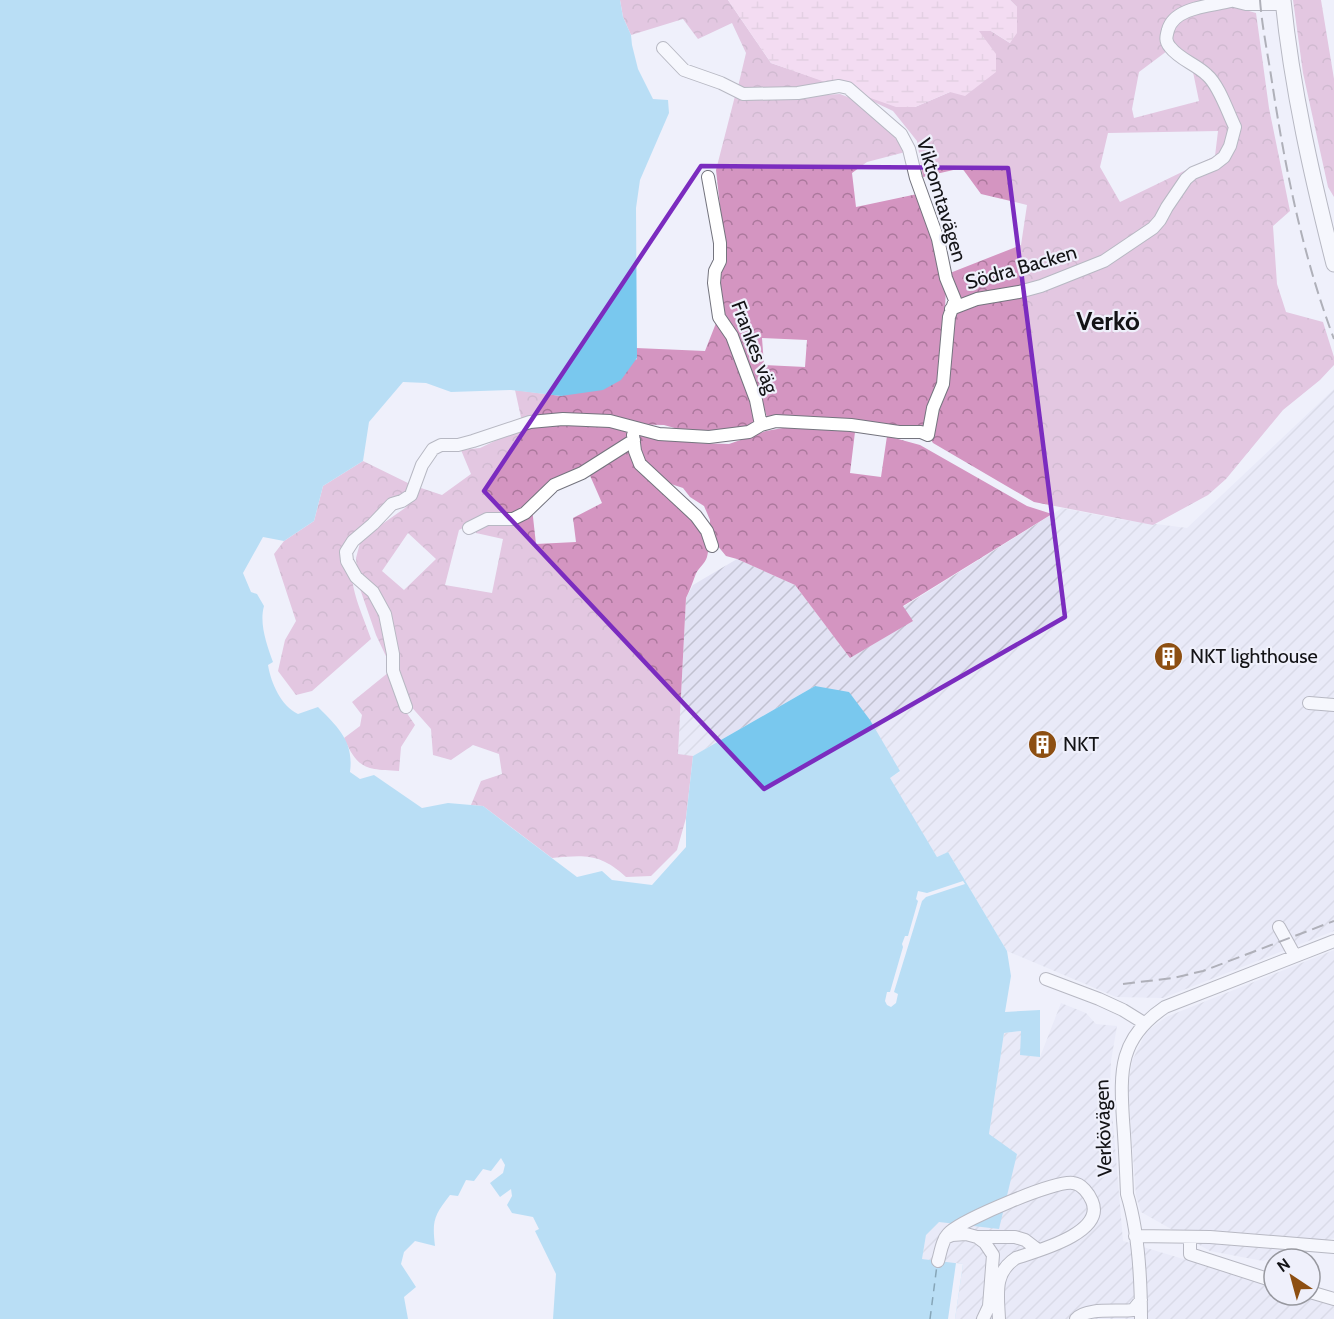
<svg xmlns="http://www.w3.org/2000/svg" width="1334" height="1319" font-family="Cabin,sans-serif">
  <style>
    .industrial { fill: url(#industrial-furrows) }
    .forest { fill: url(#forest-crowns); fill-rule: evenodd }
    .wetland { fill: url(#wetland-marsh) }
    .water { fill: #79c8ee }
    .pier { fill: #eff0fb }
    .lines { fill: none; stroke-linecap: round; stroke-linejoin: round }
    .ferry { stroke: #094c67; stroke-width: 1.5; stroke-dasharray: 8 6; stroke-linecap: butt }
    .minor-casing { stroke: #74747e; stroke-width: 14 }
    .major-casing { stroke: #74747e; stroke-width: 17 }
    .minor { stroke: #fff; stroke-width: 12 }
    .major { stroke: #fff; stroke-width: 15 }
    .rail { stroke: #626268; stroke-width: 2; stroke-dasharray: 12 6; stroke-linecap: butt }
    .marked { fill: none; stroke: #7b2cbf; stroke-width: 4.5; stroke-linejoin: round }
    .labels { text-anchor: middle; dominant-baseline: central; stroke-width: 4.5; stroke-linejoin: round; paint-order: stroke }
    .street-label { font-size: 20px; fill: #131316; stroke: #eff0fb }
    .poi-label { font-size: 20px; fill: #131316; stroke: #eff0fb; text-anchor: start }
    .district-label { font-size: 26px; font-weight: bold; fill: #131316; stroke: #eff0fb }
  </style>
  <defs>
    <pattern id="industrial-furrows" width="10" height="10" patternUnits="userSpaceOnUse" patternTransform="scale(1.5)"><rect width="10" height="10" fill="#e2e2f4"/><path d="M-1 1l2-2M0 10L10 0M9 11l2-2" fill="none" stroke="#c1c1d0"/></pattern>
    <pattern id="forest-crowns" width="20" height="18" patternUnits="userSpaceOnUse" patternTransform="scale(1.5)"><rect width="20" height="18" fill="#d495c1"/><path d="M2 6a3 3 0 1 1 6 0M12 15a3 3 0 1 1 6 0" fill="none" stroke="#ab789c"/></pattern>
    <pattern id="wetland-marsh" width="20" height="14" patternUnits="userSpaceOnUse" patternTransform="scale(1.5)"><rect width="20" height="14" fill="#f8c4e7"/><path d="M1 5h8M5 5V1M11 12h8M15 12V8" fill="none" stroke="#d4a8c5"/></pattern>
  </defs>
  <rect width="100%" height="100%" fill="#eff0fb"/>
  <!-- industrial -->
  <path class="industrial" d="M1334 389V931L1163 998 1116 997 1007 951 948 852 937 857 889 778 900 772 815 686 693 756 678 755 686 598 693 585 737 559 795 585 850 658 912 621 903 607 1062 508 1118 519 1187 528Z
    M1334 950V1238L1263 1261 1210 1251 1141 1212 1136 1196 1128 1087 1132 1061 1146 1032 1166 1017Z
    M1061 1003 1086 1013 1096 1024 1117 1026 1111 1061 1110 1087 1123 1241 1274 1286V1295H1304L1334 1304V1319H955L963 1265 922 1259 926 1235 939 1222 989 1134 1004 1033 1021 1031 1040 1057Z"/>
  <!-- forest -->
  <path class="forest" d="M620 0H728L771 63 839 86 737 91 746 53 732 23 698 39 683 19 631 35 623 17Z
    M1010 0H1218L1224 4 1256 13 1269 108 1290 211 1273 226 1277 284 1286 312 1323 322 1334 357V365L1320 380 1283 410 1226 479 1208 495 1153 525 1034 502 933 443 929 437 946 393 950 273 1021 245 1027 205 981 194 962 168 923 177 917 141 893 111 849 90 915 107 950 92 979 31H991L1010 43 1017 7ZM1167 51 1193 72 1199 101 1134 118 1132 109 1139 72ZM1218 131 1215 156 1120 202 1100 167 1108 133Z
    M1293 0H1321L1334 79V197L1328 187 1303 73Z
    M840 94C867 105 907 117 913 150L867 162 852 173 856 207 922 193 946 287 942 374 939 391 919 437 768 420 758 390 721 312 718 281 724 242 716 170 735 96H805ZM762 338 807 340 805 367 764 365Z
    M718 318C733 342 759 399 754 427L703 436 664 425 522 422 515 390 561 396 637 359 636 348 705 351Z
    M534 424 608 425 630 430 631 438 586 465 556 479 532 499 522 510 511 516 488 515 459 530 445 585 492 593 503 539 476 533 477 526C497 514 509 531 532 508L536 544 576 542 573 518 602 503 588 471 632 444C638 488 719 514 707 557 705 564 697 569 695 576 692 584 690 590 686 598L678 754 693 756 686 818 677 850 651 876 626 877C600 853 585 855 552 858L483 806 471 805 481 781 502 774 499 754 473 745 451 760 433 755 431 729 408 703 376 635 358 583 356 558 361 539 405 508 413 499 418 487 442 495 471 474 461 450 480 448 524 427ZM408 533 436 559 404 590 382 571Z
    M794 426 855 432 850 473 881 477 887 436 920 445 1027 506 1052 514 903 606 913 621 850 658 795 585 737 559 726 556 717 545 710 530V520L704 506 690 497 683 488 665 482 645 463 639 451 636 432 665 433 696 443 729 444 766 431Z
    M363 461 412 485 401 505 355 537C345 580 357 600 371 639L312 691 296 695 278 671 285 640 296 621 274 554 284 541 314 521 323 486Z
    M389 672 402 706 415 725 401 747 399 771C366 769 358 770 344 738L360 726 362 715 352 702Z"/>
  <!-- wetland -->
  <path class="wetland" d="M728 0H1010L1017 7V33L1010 43 991 31H979L996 54V72L965 96 950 92 915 107H896L771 63Z"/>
  <!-- water -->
  <path class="water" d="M0 0H620L623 17 631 35 632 45 638 69 653 99 668 100 669 113 640 180 636 208 637 358 621 380 603 390 561 396 511 390 451 392 426 383 403 382 369 422 363 461 323 486 314 521 284 541 263 537 243 573 251 592 257 594 264 606C259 624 267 645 273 662L268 665C271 683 281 706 298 714L318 707C339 728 354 742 350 772L360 779 374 775 422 808 448 803 483 806 577 877 602 871 612 880 652 885 686 847V818L693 756 815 686 849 692 870 720 900 771 890 778 937 857 948 852 1007 951 1011 976 1005 1012 1040 1010V1057L1020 1055 1021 1031 1004 1033 989 1134 1017 1154 999 1229 939 1222 926 1235 922 1259 963 1264 955 1319H553L556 1274 535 1231 539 1229 533 1217 512 1213 507 1205 512 1196 511 1189 500 1197 490 1183 503 1173 505 1165 501 1158 491 1171 483 1169 474 1181 466 1180 458 1196 450 1195C434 1216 432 1220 435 1246L415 1241 404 1252 401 1264 416 1287 404 1297 408 1319H0Z"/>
  <!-- pier -->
  <path class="pier" d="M963 881 965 884 926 897 922 901 894 992 898 994 896 1003 891 1007 887 1005 885 1001 887 992H890L903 947 902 944 905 936H908L918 901 916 899 918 891 927 893Z
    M956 1263 963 1264 955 1319H948Z"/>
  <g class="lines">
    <!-- ferry -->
    <path class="ferry" d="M930 1319 937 1265"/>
    <defs>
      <path id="minor" d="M1230 0 1246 4H1284
        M708 177 720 243V261L715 271 714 283 719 317 732 336 756 400 761 425
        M951 309 977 299 1019 292 1041 286 1104 261 1153 228 1160 220 1167 207 1186 179 1193 173 1215 164 1224 157 1230 146 1235 127C1228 113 1219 85 1207 75 1196 64 1180 60 1170 47 1165 41 1166 37 1168 30 1174 7 1211 6 1231 1
        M633 435 635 451 640 464 696 516 707 531 712 546
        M469 528 487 519H513L525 513 554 485 582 473 634 440
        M1309 703 1334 705
        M406 707 393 671V654L385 614 373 592 356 577 347 561 346 552 353 541 373 524 392 504 402 501 411 495 422 465 433 449 441 445H458L473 441 530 422 563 419 610 421 659 434 709 437 749 432 761 425 776 421 851 425 899 432H921L928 435 933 408 943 384 949 317 955 300 946 278 938 239 916 178 909 149 901 134 848 88 839 86 798 93 743 94 721 83 684 70 663 48
        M1279 927 1295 956
        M1046 979 1099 999 1123 1010 1144 1023
        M1135 1236 1210 1237 1334 1247
        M977 1237 985 1243 993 1255 989 1306
        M1190 1237V1254L1274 1281
        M945 1238 952 1235 966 1234 977 1237H1015L1025 1240 1038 1250
        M938 1261C941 1251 942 1239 950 1232 965 1219 1055 1180 1073 1183 1082 1184 1089 1194 1092 1201 1106 1233 1037 1251 1016 1258 993 1273 998 1295 999 1319
        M1310 1292 1334 1299
        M983 1319 992 1300
        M1076 1319C1086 1307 1118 1312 1133 1310L1141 1300
        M1141 1319C1141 1279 1139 1233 1127 1194 1126 1170 1125 1145 1123 1120 1120 1070 1119 1038 1165 1007L1334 941"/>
      <path id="major" d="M1283 0C1292 89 1312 177 1334 264"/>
    </defs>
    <!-- minor casing -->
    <use href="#minor" class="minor-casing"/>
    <!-- major casing -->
    <use href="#major" class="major-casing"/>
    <!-- minor -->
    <use href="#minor" class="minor"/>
    <!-- major -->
    <use href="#major" class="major"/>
    <!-- rail -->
    <path class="rail" d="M1260 0C1262 27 1268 55 1272 82 1285 168 1303 257 1334 339
      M1123 984 1173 978 1203 971 1334 921"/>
  </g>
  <!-- marked area -->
  <path d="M0 0H1334V1319H0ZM701 166 1008 168 1065 617 764 789 484 491Z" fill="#eff0fb" fill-opacity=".55" fill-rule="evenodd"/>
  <path class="marked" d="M701 166 1008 168 1065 617 764 789 484 491Z"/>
  <!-- icons -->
  <defs>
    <symbol id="building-disc" viewBox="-11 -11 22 22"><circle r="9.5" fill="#8d4f12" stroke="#eff0fb"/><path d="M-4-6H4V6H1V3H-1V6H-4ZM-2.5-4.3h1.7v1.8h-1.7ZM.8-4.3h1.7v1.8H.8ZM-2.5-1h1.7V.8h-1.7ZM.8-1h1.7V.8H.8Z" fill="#fff"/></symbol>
  </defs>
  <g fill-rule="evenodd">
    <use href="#building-disc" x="1152" y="640" width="33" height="33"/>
    <use href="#building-disc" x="1026" y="728" width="33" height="33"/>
  </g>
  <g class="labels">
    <!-- street labels -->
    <g class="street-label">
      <text transform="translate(942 200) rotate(73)">Viktomtavägen</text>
      <text transform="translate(1021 267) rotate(-16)">Södra Backen</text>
      <text transform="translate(755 347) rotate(69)">Frankes väg</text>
      <text transform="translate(1103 1128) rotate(-92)">Verkövägen</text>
    </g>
    <!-- poi labels -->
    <g class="poi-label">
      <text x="1190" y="656">NKT lighthouse</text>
      <text x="1063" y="744">NKT</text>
    </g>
    <!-- district labels -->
    <g class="district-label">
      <text x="1108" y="321">Verkö</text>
    </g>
  </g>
  <!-- north arrow -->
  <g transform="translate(1292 1277) rotate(324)"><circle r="28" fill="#eff0fb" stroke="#97989f" stroke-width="1.5"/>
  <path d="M0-4.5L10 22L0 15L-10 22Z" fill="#8d4f12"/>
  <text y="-9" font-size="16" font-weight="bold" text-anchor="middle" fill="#131316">N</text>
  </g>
</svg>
